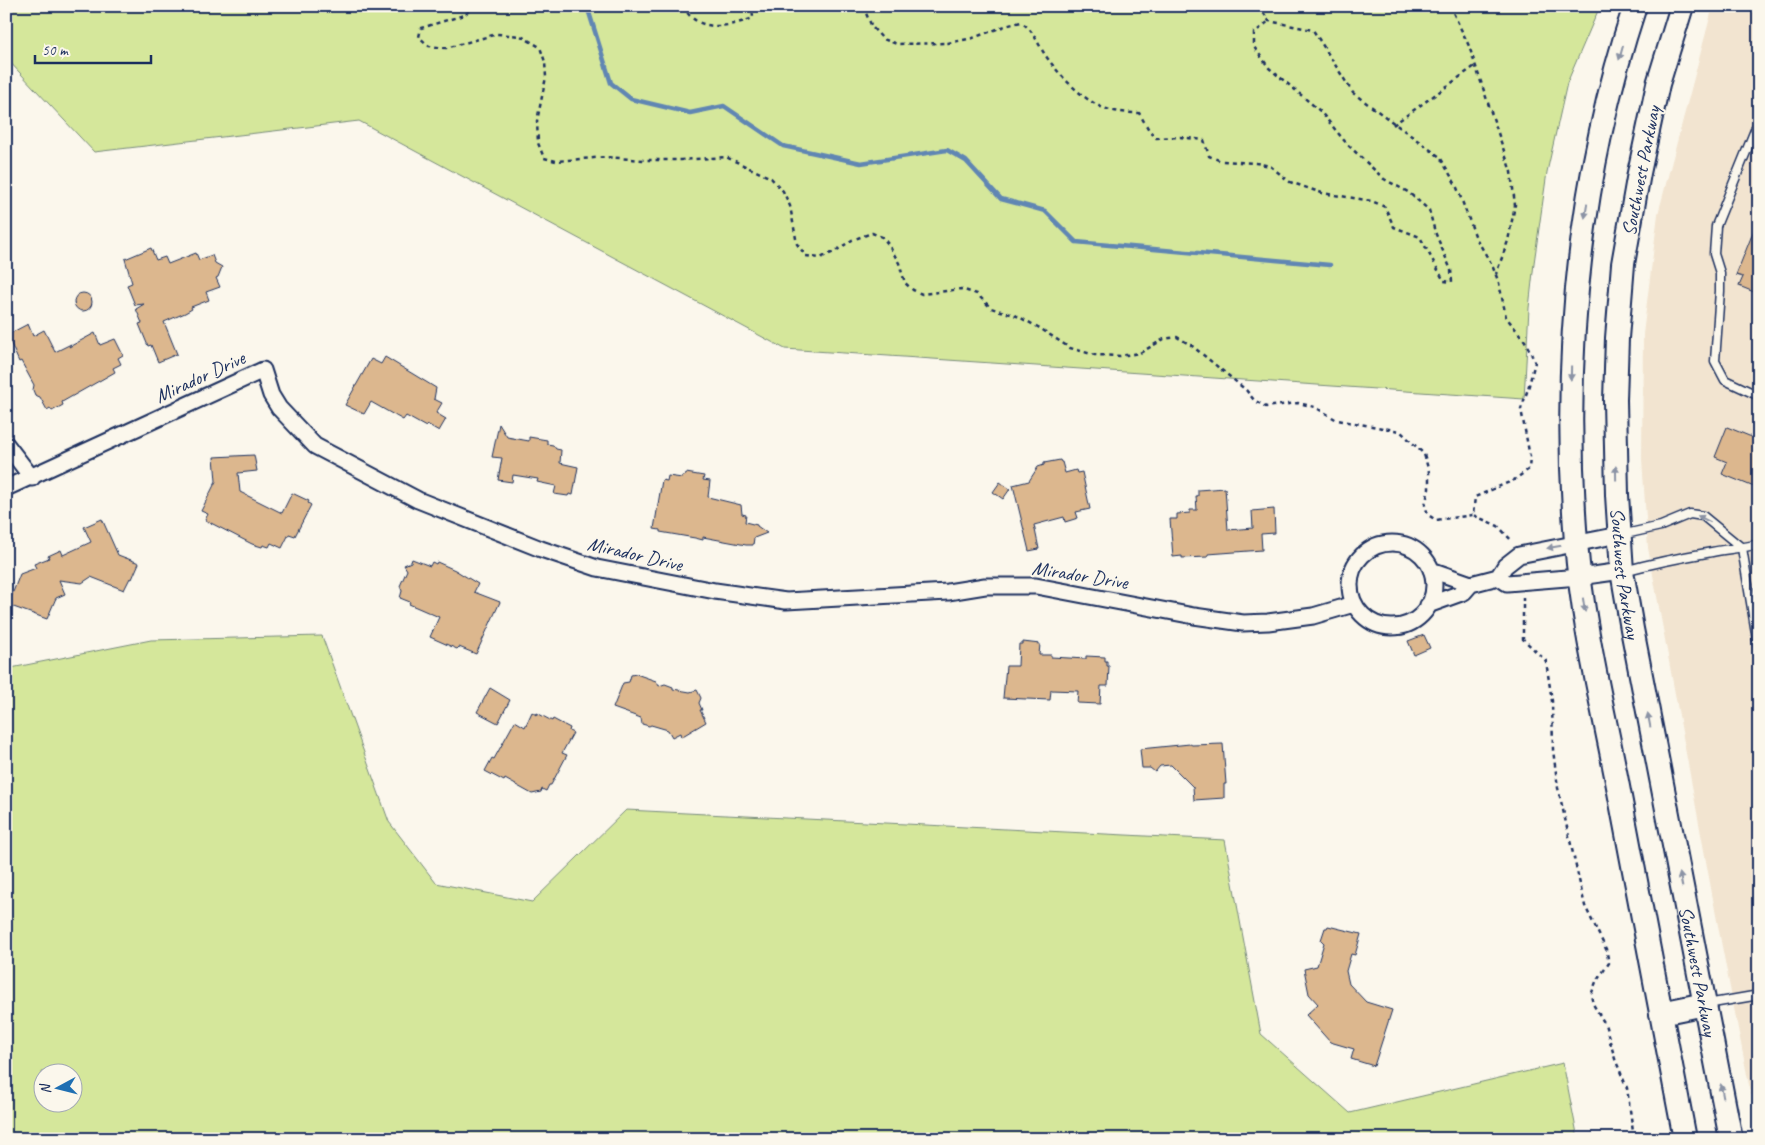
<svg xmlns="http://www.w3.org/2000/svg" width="1765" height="1145" font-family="Caveat,sans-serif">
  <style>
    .built { fill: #f2e4d0 }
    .green { fill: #d5e79b; stroke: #788b7c; fill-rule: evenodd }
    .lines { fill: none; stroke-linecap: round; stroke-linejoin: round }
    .stream { stroke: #6186b3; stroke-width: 4.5 }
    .building { fill: #dcb78e; stroke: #1b2f5e }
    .lane-casing { stroke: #1b2f5e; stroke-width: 11 }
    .street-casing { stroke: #1b2f5e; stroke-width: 19 }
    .secondary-casing { stroke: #1b2f5e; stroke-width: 26 }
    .path { stroke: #1b2f5e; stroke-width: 2.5; stroke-dasharray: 4 4; stroke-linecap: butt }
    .lane { stroke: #fbf7ec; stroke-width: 8 }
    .street { stroke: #fbf7ec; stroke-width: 15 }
    .secondary { stroke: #fbf7ec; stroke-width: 22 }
    .oneway { fill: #8b93a5 }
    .labels { text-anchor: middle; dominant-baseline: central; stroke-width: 4; stroke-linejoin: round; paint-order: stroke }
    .street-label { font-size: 20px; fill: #1b2f5e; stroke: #fbf7ec }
  </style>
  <rect width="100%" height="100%" fill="#fbf7ec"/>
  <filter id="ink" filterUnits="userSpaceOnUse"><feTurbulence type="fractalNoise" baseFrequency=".02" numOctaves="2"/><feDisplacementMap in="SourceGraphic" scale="10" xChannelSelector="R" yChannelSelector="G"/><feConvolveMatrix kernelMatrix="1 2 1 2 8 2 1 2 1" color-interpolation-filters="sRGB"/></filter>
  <g filter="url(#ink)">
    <!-- built -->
    <path class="built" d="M1713 6H1759V1092L1751 1095 1718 926 1648 548 1642 459 1643 334 1658 214Z"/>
    <!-- green -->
    <path class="green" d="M6 6H1600L1567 83 1547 172 1534 263 1529 308 1524 399 785 349 359 121 94 152 6 58Z
      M322 636 389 822 436 883 532 902 626 810 1225 840 1261 1034 1350 1113 1563 1063 1578 1139H6V669L151 640ZM42 1072H72V1102H42Z"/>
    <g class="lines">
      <!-- stream -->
      <path class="stream" d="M587 6 611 83 631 99 690 113 724 106 783 146 861 163 947 150 966 161 1001 199 1045 211 1076 242 1330 265"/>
    </g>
    <!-- building -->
    <path class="building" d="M1758 220H1759V294L1739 286 1743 277 1736 275Z
      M151 248 156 260 165 257 168 264 196 253 199 260 212 255 215 263 222 267 218 277 216 278 220 287 206 292 209 300 191 307 192 309 185 313 164 322 177 354 158 362 151 345 148 346 139 324 142 323 136 309 144 304 135 305 127 285 132 283 125 259Z
      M74 302a9 9 0 1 1 18 0a9 9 0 1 1-18 0Z
      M28 324 33 336 44 330 55 352 71 344 69 347 95 333 100 345 115 339 123 355 118 358 121 364 113 368 115 372 62 402 63 405 52 411 50 408 47 410 40 397 35 395 33 390 34 385 21 361 19 362 7 335Z
      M385 357 436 388 434 399 442 403 436 413 446 419 439 431 427 424 426 427 406 416 403 420 371 402 364 414 345 405 371 359 381 364Z
      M499 424 507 437 529 441V437L547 440V444L553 445 556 449 561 450 560 463 578 467 573 495 569 494 568 496 554 494 556 486 537 482 538 479 513 475 512 482 498 480 502 458 492 457Z
      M1727 427 1759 440V489L1722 474 1727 462 1715 457Z
      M254 455 257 471 238 473 240 492 282 513 292 493 309 501 308 503 311 505 295 536 289 534 282 548 271 543 269 547 263 545 262 547 252 544 205 520 208 514 201 511 216 481 214 457Z
      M1060 460 1061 462H1062L1065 473 1076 470 1077 473 1082 472 1090 509 1076 512 1078 518 1065 522 1064 517 1034 525 1039 549 1029 551 1013 485 1029 481 1038 467 1044 465V463Z
      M686 473 704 476 703 480 710 481 708 497 741 505 742 514 746 515 745 522 757 525V526L767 533 754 538 753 545H746L703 537V540L695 538 660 532V530L654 529 662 480 667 481 668 476 682 478 683 475 685 476Z
      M1000 482 1010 489 1003 499 993 492Z
      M1225 488 1228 530 1253 528 1252 511 1274 509 1275 533 1261 534 1262 550 1208 554V557L1182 558V556L1173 557 1170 519H1177V514L1190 513V510H1197L1196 496H1198V490Z
      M102 519 118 555 139 563 132 579 130 578 124 590 91 577 82 583 59 580 65 594 56 598 47 619 8 605 20 574 36 568 34 564 49 558 48 556 61 550 63 555 91 542 84 527Z
      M412 559 430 566 432 562 436 564 437 562 455 570 478 584 474 592 500 602 476 654 459 647 457 649 430 637 439 617 409 604 410 602 400 598 402 591 400 586 407 570 404 565 411 562Z
      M1424 635 1430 648 1414 655 1408 641Z
      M1023 642 1040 644 1039 655H1051V657L1086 659V656L1105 657V661H1107V666H1109L1108 686H1101L1100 704 1077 703 1078 691 1051 690 1050 700 1003 698 1006 666H1018L1019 644H1023Z
      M636 674 656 681 659 686 665 684 673 687V689L690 692 697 690 701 698 699 703 702 710H700L706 722 681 737 680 733 672 737 668 730 651 725 649 726 642 724 641 718 613 708 623 683 629 682 631 675Z
      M490 688 510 700 498 723 477 712Z
      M532 712 536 715 537 713 552 721 553 719 570 728 569 731 573 733 562 753 567 755 551 785H549L546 791 542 789 541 792 532 794 505 779 504 781 485 771 492 758 494 759 515 721 525 727Z
      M1190 744 1192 745 1223 744 1226 784H1224V798L1194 800 1193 787 1171 765 1160 766 1155 772 1150 768H1142L1140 749Z
      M1328 926 1361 934 1355 955 1351 954 1346 971 1349 984 1366 1002 1392 1010 1374 1066 1351 1059 1354 1049 1330 1042 1306 1015 1318 1004 1309 994 1304 969 1317 966 1324 943 1321 940 1325 928H1327Z"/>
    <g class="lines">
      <defs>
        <path id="lane" d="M1757 395 1725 380 1715 361 1720 291V273L1714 254 1716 226 1759 120
          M1621 535 1661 526 1690 514 1703 516 1742 548 1759 651
          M1624 571C1653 563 1683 557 1712 552 1728 549 1743 548 1759 544
          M1707 1004 1759 995"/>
        <path id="street" d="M6 444 32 478
          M6 488 263 370 271 395 279 408 315 446 418 500 541 549 597 568 715 591 786 601 948 592 985 586H1036L1194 616 1243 623 1268 622 1313 616 1354 604
          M1350 585a42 42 0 1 1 84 0a42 42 0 1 1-84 0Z
          M1431 570 1471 584 1498 577 1505 566 1519 555 1619 535
          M1498 577 1507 583 1579 577 1622 571
          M1428 605 1464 592 1471 584"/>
        <g id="secondary">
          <path d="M1635 6C1577 181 1562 359 1576 542 1582 621 1601 699 1616 776 1639 897 1662 1018 1685 1139"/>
          <path id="s1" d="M1682 6 1658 84 1639 173 1623 264 1617 338 1615 400 1617 495 1622 571 1632 629 1731 1139"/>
          <path d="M1661 1013 1705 1004"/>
        </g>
      </defs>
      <!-- lane casing -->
      <use href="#lane" class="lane-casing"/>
      <!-- street casing -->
      <use href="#street" class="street-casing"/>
      <!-- secondary casing -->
      <use href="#secondary" class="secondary-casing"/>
      <!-- path -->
      <path class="path" d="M475 6 464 15 421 28 419 37 429 46 446 48 497 34 521 36 540 47 545 62 546 77 537 121 538 143 544 158 556 161 606 157 643 160H681L726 157 771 178 783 191 790 206 797 244 806 256 820 258 834 252 852 240 872 233 882 237 889 245 899 263 905 283 913 290 922 294 961 289 977 294 991 308 1017 316 1038 327 1070 348 1095 355 1120 356 1140 353 1164 339 1177 337 1191 345 1246 390 1254 400 1266 407 1298 403 1315 407 1337 420 1400 431 1424 454 1429 472V489L1425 505 1428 515 1436 520 1473 515
        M683 6C697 34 729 27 753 18L752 6
        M853 6 865 11 872 27 883 39 897 44 948 43 973 38 1005 26 1021 22C1033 30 1037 42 1044 53 1056 72 1081 98 1101 107 1113 112 1126 113 1139 113L1149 130 1156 138 1180 137 1204 140 1209 156 1221 161 1256 163 1270 166 1290 182 1322 193 1372 201 1385 207 1394 227 1420 237 1444 281 1452 282 1451 270 1435 232 1429 210 1408 192 1384 179 1347 144 1320 111 1269 68 1254 47V33L1269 21
        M1259 6 1269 21 1313 30 1353 93 1440 157 1456 185 1476 238 1492 265 1499 283 1506 317 1525 341 1535 362 1528 389 1521 409 1530 457 1529 469 1514 480 1475 497 1473 515 1498 526 1512 541
        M1450 6 1469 46 1511 172 1515 205 1508 241 1496 274
        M1393 125 1475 66
        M1523 597V639L1546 661 1552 701 1553 750 1558 788 1585 906 1606 949 1609 963 1596 982 1591 995 1593 1004 1605 1024 1615 1059 1627 1088 1634 1139"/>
      <!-- lane -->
      <use href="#lane" class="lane"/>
      <!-- street -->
      <use href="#street" class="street"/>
      <!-- secondary -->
      <use href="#secondary" class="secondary"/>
    </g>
    <!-- one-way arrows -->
    <defs><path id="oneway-solid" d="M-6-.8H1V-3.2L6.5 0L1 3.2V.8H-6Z" transform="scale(1.25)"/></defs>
    <g class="oneway">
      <use href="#oneway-solid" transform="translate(1621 53) rotate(106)"/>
      <use href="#oneway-solid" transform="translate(1586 211) rotate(99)"/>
      <use href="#oneway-solid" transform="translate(1571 373) rotate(91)"/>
      <use href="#oneway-solid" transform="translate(1616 473) rotate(-91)"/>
      <use href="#oneway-solid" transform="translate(1704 519) rotate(-153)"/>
      <use href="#oneway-solid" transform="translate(1554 547) rotate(170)"/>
      <use href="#oneway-solid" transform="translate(1584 605) rotate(81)"/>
      <use href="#oneway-solid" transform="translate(1649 720) rotate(-101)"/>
      <use href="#oneway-solid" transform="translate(1681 880) rotate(-101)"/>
      <use href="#oneway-solid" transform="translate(1722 1091) rotate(-101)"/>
    </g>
  </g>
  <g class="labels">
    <!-- street labels -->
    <g class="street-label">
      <text transform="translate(1641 171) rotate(-79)">Southwest Parkway</text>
      <text transform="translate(200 377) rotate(-25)">Mirador Drive</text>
      <text transform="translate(635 554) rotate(13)">Mirador Drive</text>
      <text stroke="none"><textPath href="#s1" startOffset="575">Southwest Parkway</textPath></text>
      <text transform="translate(1080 575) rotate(9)">Mirador Drive</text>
      <text stroke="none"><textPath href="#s1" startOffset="980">Southwest Parkway</textPath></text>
    </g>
  </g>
  <!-- margin -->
  <rect width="1765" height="1145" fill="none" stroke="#fbf7ec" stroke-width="25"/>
  <rect x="12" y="12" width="1740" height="1120" fill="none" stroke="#1b2f5e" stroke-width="2" filter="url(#ink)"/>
  <!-- north arrow -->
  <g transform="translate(58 1088) rotate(263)"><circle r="24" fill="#fbf7ec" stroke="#a1a7b3"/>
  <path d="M0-4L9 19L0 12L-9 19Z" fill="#1f6fb2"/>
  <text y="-8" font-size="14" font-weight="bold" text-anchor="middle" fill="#1b2f5e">N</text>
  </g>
  <!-- scale -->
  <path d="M35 55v8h116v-8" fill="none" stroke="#1b2f5e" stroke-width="2.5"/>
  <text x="42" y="55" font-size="15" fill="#1b2f5e" stroke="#fbf7ec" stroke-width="4" paint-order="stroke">50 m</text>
</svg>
